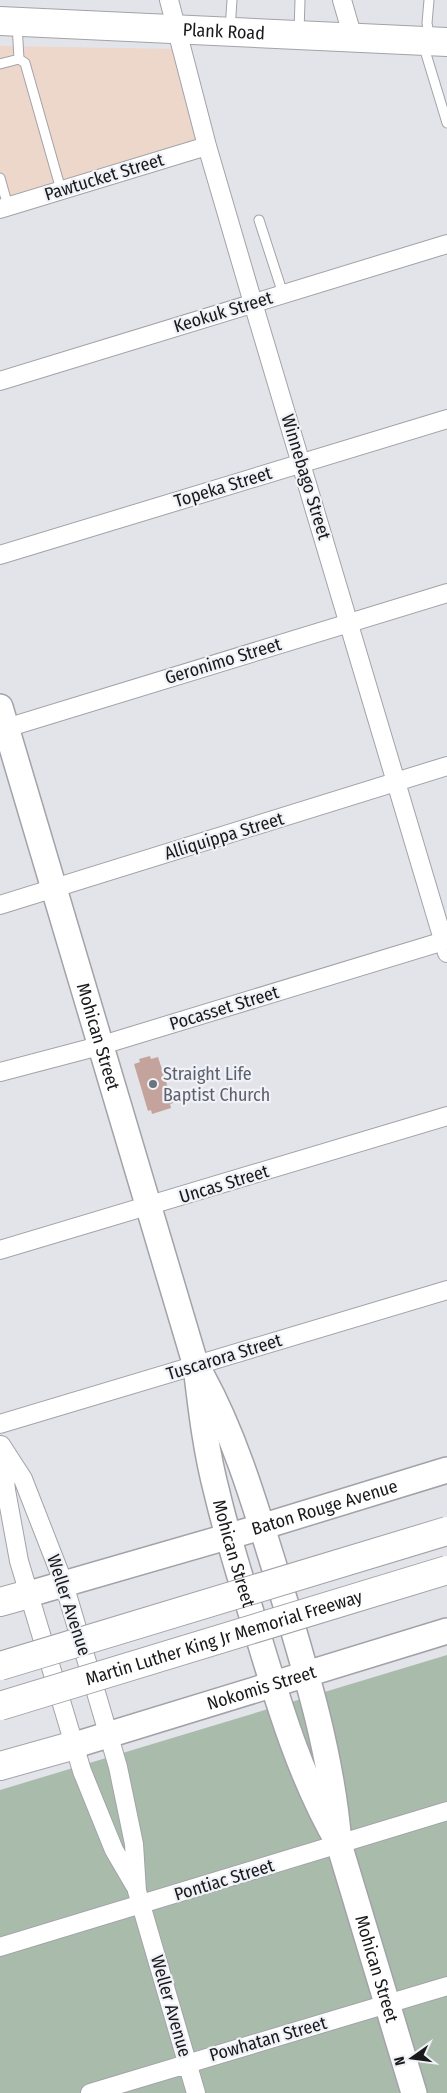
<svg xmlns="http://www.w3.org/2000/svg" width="447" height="2093" font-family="'Fira Sans Condensed',sans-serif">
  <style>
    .commercial { fill: #edd6ca }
    .green { fill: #a9bcac }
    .building { fill: #c4a39c }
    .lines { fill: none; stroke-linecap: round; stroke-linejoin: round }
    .lane-casing { stroke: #a2a3a8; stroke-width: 11 }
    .street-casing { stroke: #a2a3a8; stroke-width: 20 }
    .secondary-casing { stroke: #a2a3a8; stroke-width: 28 }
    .primary-casing { stroke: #a2a3a8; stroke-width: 30 }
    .highway-casing { stroke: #a2a3a8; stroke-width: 30 }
    .lane { stroke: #fff; stroke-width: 9 }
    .street { stroke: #fff; stroke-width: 18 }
    .secondary { stroke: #fff; stroke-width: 25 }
    .primary { stroke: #fff; stroke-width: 28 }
    .highway { stroke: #fff; stroke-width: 28 }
    .highway-bridge-casing { stroke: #a2a3a8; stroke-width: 30; stroke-linecap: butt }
    .highway-bridge { stroke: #fff; stroke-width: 28 }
    .worship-dot { fill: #6b7280; stroke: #f0f2f7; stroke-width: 2 }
    .labels { text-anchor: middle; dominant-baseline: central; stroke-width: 4.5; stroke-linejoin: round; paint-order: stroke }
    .street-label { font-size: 18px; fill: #18191b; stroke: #f0f2f7 }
    .worship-label { font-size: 18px; fill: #5b616d; stroke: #f0f2f7; text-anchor: start }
  </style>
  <rect width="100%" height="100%" fill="#e3e4ea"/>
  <!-- commercial -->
  <path class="commercial" d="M0 46 181 49 207 146 0 209Z"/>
  <!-- green -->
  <path class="green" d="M447 1655V2093H0V1790Z"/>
  <!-- building -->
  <path class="building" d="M150 1056 151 1059 158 1057 173 1103 170 1104 171 1108 152 1114 151 1110 148 1111 134 1064 140 1062 139 1059Z"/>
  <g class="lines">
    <defs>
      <path id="lane" d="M429 0 427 23 430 39
        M230 30 232 0
        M299 32 300 0
        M423 44 447 123
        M19 59 25 63 61 190
        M0 64 19 59 17 24
        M0 178 8 206
        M259 220 283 294"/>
      <path id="street" d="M169 0 207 146 253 303 447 953
        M342 0 353 38
        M0 209 207 146
        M0 381 447 244
        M0 555 447 419
        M0 730 447 593
        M0 905 447 766
        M0 1072 99 1046 447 940
        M0 1250 447 1116
        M0 1424 447 1290
        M1 1445 23 1479 64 1584 118 1767 134 1844 137 1891 196 2093
        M2 1449 6 1490 19 1561 82 1771 114 1850 135 1886
        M0 1947 447 1811
        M90 2093 447 1986"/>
      <g id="secondary">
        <path id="s1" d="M0 707 196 1366C201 1408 206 1452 217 1493 228 1540 243 1586 257 1632 279 1705 301 1779 339 1844"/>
        <path id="s2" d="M202 1376C237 1440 257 1512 279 1582 305 1668 332 1754 339 1844L414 2093"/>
        <path id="s3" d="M29 1594 261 1527 447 1470"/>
        <path id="s4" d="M75 1745 447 1631"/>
      </g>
      <g id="primary">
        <path id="s5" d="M0 21 447 42"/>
      </g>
      <path id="highway" d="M0 1602 29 1594
        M0 1766 75 1745"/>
    </defs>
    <!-- lane casing -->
    <use href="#lane" class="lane-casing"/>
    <!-- street casing -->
    <use href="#street" class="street-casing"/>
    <!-- secondary casing -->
    <use href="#secondary" class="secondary-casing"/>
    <!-- primary casing -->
    <use href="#primary" class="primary-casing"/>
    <!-- highway casing -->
    <use href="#highway" class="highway-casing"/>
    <!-- lane -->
    <use href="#lane" class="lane"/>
    <!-- street -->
    <use href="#street" class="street"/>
    <!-- secondary -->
    <use href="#secondary" class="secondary"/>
    <!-- primary -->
    <use href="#primary" class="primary"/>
    <!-- highway -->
    <use href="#highway" class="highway"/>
    <defs>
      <g id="highway-bridge">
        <path d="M0 1666 447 1531"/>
        <path id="s6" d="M0 1706 447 1570"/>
      </g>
    </defs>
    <!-- highway-bridge casing -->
    <use href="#highway-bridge" class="highway-bridge-casing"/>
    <!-- highway-bridge -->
    <use href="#highway-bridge" class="highway-bridge"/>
  </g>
  <!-- markers -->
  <circle class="worship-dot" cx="153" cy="1084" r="5"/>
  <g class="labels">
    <!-- street labels -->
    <g class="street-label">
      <text stroke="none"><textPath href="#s5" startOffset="224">Plank Road</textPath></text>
      <text transform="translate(104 177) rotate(-17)">Pawtucket Street</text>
      <text transform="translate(223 312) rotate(-17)">Keokuk Street</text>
      <text transform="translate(306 477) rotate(73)">Winnebago Street</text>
      <text transform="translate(223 487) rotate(-17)">Topeka Street</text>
      <text transform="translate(223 661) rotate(-17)">Geronimo Street</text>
      <text transform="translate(224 836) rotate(-17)">Alliquippa Street</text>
      <text transform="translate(224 1008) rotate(-17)">Pocasset Street</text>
      <text stroke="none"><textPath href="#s1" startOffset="344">Mohican Street</textPath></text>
      <text transform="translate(224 1184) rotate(-17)">Uncas Street</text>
      <text transform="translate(224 1357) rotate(-17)">Tuscarora Street</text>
      <text stroke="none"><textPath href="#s3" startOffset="308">Baton Rouge Avenue</textPath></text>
      <text stroke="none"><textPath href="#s1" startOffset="879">Mohican Street</textPath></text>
      <text transform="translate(69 1605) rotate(72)">Weller Avenue</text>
      <text stroke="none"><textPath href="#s6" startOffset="234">Martin Luther King Jr Memorial Freeway</textPath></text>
      <text stroke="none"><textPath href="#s4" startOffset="195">Nokomis Street</textPath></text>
      <text transform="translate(224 1880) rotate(-17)">Pontiac Street</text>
      <text stroke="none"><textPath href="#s2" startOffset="620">Mohican Street</textPath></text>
      <text transform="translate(171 2006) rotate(74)">Weller Avenue</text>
      <text transform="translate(268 2039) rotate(-16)">Powhatan Street</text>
    </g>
    <!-- worship labels -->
    <g class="worship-label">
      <text x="163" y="1074">Straight Life<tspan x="163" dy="21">Baptist Church</tspan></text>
    </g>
  </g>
  <!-- north arrow -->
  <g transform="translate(412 2058) rotate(256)" stroke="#f0f2f7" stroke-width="4" paint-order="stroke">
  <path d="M0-4L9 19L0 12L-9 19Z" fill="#18191b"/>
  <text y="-8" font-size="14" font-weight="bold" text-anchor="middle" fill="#18191b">N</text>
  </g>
</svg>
